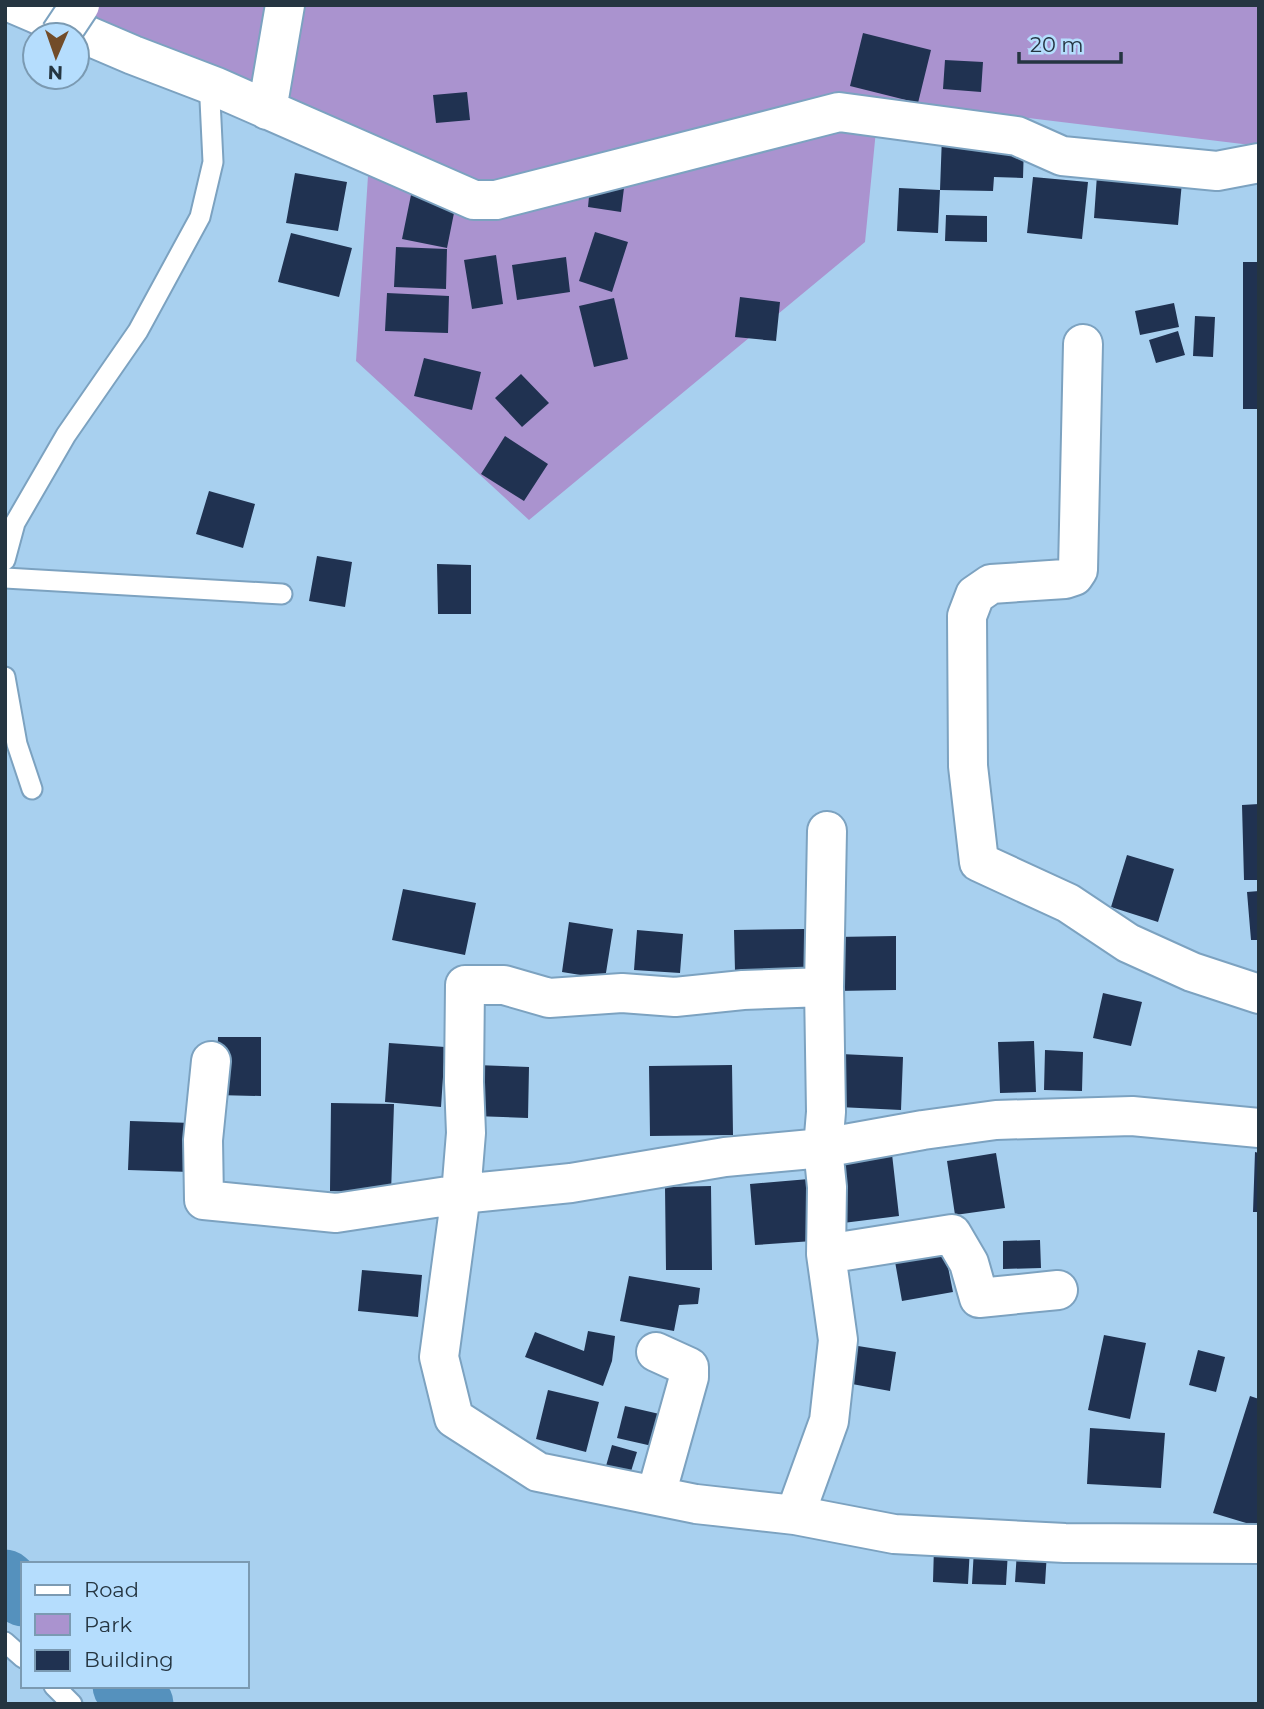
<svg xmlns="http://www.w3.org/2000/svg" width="1264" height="1709" font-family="Montserrat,sans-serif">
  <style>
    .green { fill: #aa93cf }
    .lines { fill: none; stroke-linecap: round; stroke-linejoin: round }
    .river { stroke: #5591bd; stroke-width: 61 }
    .building { fill: #203251 }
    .service-casing { stroke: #7ca2c0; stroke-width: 23 }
    .minor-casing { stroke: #7ca2c0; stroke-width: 42 }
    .service { stroke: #fff; stroke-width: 19 }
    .minor { stroke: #fff; stroke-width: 38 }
    .trunk-bridge-casing { stroke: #7ca2c0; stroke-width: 42; stroke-linecap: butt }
    .trunk-bridge { stroke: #fff; stroke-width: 38 }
  </style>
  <rect width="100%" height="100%" fill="#a8d0ef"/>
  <!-- green -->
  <path class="green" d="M5 5H1259V146L879 100 865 242 529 520 356 361 370 145 77 55V35H35V37L5 19Z"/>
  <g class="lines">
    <!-- river -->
    <path class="river" d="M5 1580 23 1596
      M123 1686 143 1704"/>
  </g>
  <!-- building -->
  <path class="building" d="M863 33 931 50 918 103 850 86Z
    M945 60 983 62 981 92 943 89Z
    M467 92 470 120 436 123 433 95Z
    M942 136 1024 144 1023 178 994 177 993 191 940 190Z
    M295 173 347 182 338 231 286 223Z
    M1097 175 1182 182 1178 225 1094 218Z
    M591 176 625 180 621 212 588 207Z
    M1033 177 1088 182 1082 239 1027 233Z
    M899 188 940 190 938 233 897 231Z
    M412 190 457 198 447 248 402 239Z
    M946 215 987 216V242L945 241Z
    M595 232 628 242 612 292 579 281Z
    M291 233 352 248 339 297 278 282Z
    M396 247 447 249 446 289 394 287Z
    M496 255 503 304 472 309 464 260Z
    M566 257 570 292 517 300 512 265Z
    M1243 262H1259V409H1243Z
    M387 293 449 296 448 333 385 331Z
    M740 297 780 302 776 341 735 337Z
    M614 298 628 359 594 367 579 306Z
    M1174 303 1179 327 1140 335 1135 311Z
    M1195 316 1215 317 1213 357 1193 356Z
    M1178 331 1185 355 1156 363 1149 340Z
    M424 358 481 372 472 410 414 396Z
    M521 374 549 403 522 427 495 398Z
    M505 436 548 464 524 501 481 474Z
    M209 491 255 504 243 548 196 534Z
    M317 556 352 562 345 607 309 601Z
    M437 564 471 565V614H438Z
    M1259 804V880H1244L1242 805Z
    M1127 855 1174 869 1158 922 1111 907Z
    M403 889 476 903 465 955 392 940Z
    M1259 891V940H1251L1247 892Z
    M569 922 613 929 605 979 562 972Z
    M805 929 806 969 735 971 734 930Z
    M637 930 683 934 680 973 634 970Z
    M896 936V990L836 991 835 937Z
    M1103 993 1142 1002 1131 1046 1093 1038Z
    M218 1037H261V1096L216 1095Z
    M1034 1041 1036 1092 1000 1093 998 1042Z
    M389 1043 445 1047 441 1107 385 1102Z
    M1045 1050 1083 1052 1082 1091 1044 1090Z
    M841 1054 903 1057 901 1110 839 1107Z
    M476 1065 529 1067 528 1118 474 1116Z
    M732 1065 733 1135 650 1136 649 1066Z
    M331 1103 394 1104 391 1193 330 1191Z
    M130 1121 192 1123 190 1172 128 1170Z
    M1255 1152 1259 1153V1212H1253Z
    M996 1153 1005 1208 955 1215 947 1161Z
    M892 1154 899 1216 843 1223 835 1160Z
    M809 1179 813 1241 755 1245 750 1184Z
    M711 1186 712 1270H666L665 1187Z
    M1040 1240 1041 1268 1003 1269V1241Z
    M944 1247 953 1292 902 1301 894 1256Z
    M362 1270 422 1275 418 1317 358 1311Z
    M629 1276 700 1288 698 1304 679 1305 674 1331 620 1321Z
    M588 1331 615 1336 612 1361 603 1386 525 1357 535 1332 584 1351Z
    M1104 1335 1146 1343 1130 1419 1088 1410Z
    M858 1346 896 1352 890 1391 852 1384Z
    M1198 1350 1225 1357 1216 1392 1189 1385Z
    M548 1390 599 1402 586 1452 536 1439Z
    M1250 1396 1259 1399V1516L1256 1526 1213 1513Z
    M625 1406 668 1416 661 1448 617 1438Z
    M1090 1428 1165 1433 1161 1488 1087 1484Z
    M612 1445 637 1452 628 1481 604 1473Z
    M934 1546 970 1547 968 1584 933 1582Z
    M974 1549 1008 1551 1006 1585 972 1584Z
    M1017 1551 1047 1552 1045 1584 1015 1582Z"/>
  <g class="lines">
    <defs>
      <path id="service" d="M5 560 15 523 66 435 138 331 200 217 213 162 210 100 214 86
        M5 578 282 594
        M5 677 17 744 32 789
        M5 1642 23 1658
        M54 1686 72 1704"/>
      <path id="minor" d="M16 5 133 55 214 86 474 200H496L839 112 1017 136 1062 156 1217 171 1259 163
        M267 110 285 5
        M1083 344 1078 570 1074 576 1065 579 991 584 975 595 967 616 968 766 979 862 1068 903 1128 943 1192 972 1259 994
        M824 987 743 990 675 997 622 993 549 998 504 985H465L464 1082 466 1133 461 1194 439 1357 454 1418 538 1472 696 1504 795 1515 894 1534 1065 1543 1259 1544
        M211 1061 203 1140 204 1200 336 1213 461 1194 571 1183 725 1157 823 1148 923 1130 996 1120 1132 1116 1259 1128
        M826 1254 952 1234 969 1263 979 1298 1058 1290
        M656 1352 689 1367V1377L656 1495
        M795 1515 829 1421 838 1340 826 1254 827 1187 823 1148 826 1112 824 987 827 831"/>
    </defs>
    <!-- service casing -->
    <use href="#service" class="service-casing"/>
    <!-- minor casing -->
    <use href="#minor" class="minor-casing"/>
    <!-- service -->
    <use href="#service" class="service"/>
    <!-- minor -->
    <use href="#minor" class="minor"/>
    <defs>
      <path id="trunk-bridge" d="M60 35 80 5"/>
    </defs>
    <!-- trunk-bridge casing -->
    <use href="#trunk-bridge" class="trunk-bridge-casing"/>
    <!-- trunk-bridge -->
    <use href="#trunk-bridge" class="trunk-bridge"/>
  </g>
  <!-- border -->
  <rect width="1264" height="1709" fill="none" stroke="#253541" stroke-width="14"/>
  <!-- legend -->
  <rect x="21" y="1562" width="228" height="126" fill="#b5ddfd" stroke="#7b9ab2" stroke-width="2"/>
  <rect x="35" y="1585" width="35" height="10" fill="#ffffff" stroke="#7b9ab2" stroke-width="2"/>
  <text x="84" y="1597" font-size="21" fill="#253541">Road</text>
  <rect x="35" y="1614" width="35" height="21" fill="#aa93cf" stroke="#7b9ab2" stroke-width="2"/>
  <text x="84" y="1632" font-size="21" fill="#253541">Park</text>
  <rect x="35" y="1650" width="35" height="21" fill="#203251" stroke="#7b9ab2" stroke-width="2"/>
  <text x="84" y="1667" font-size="21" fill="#253541">Building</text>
  <!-- north arrow -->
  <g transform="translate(56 56) rotate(182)"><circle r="33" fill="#b5ddfd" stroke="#7b9ab2" stroke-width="2"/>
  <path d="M0-5L12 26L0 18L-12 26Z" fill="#724c29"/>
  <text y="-10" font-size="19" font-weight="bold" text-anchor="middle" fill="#253541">N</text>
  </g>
  <!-- scale -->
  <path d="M1019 52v10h102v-10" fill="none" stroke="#253541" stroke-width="3.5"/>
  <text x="1030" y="52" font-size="21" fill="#253541" stroke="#b5ddfd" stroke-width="5" paint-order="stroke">20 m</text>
</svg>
